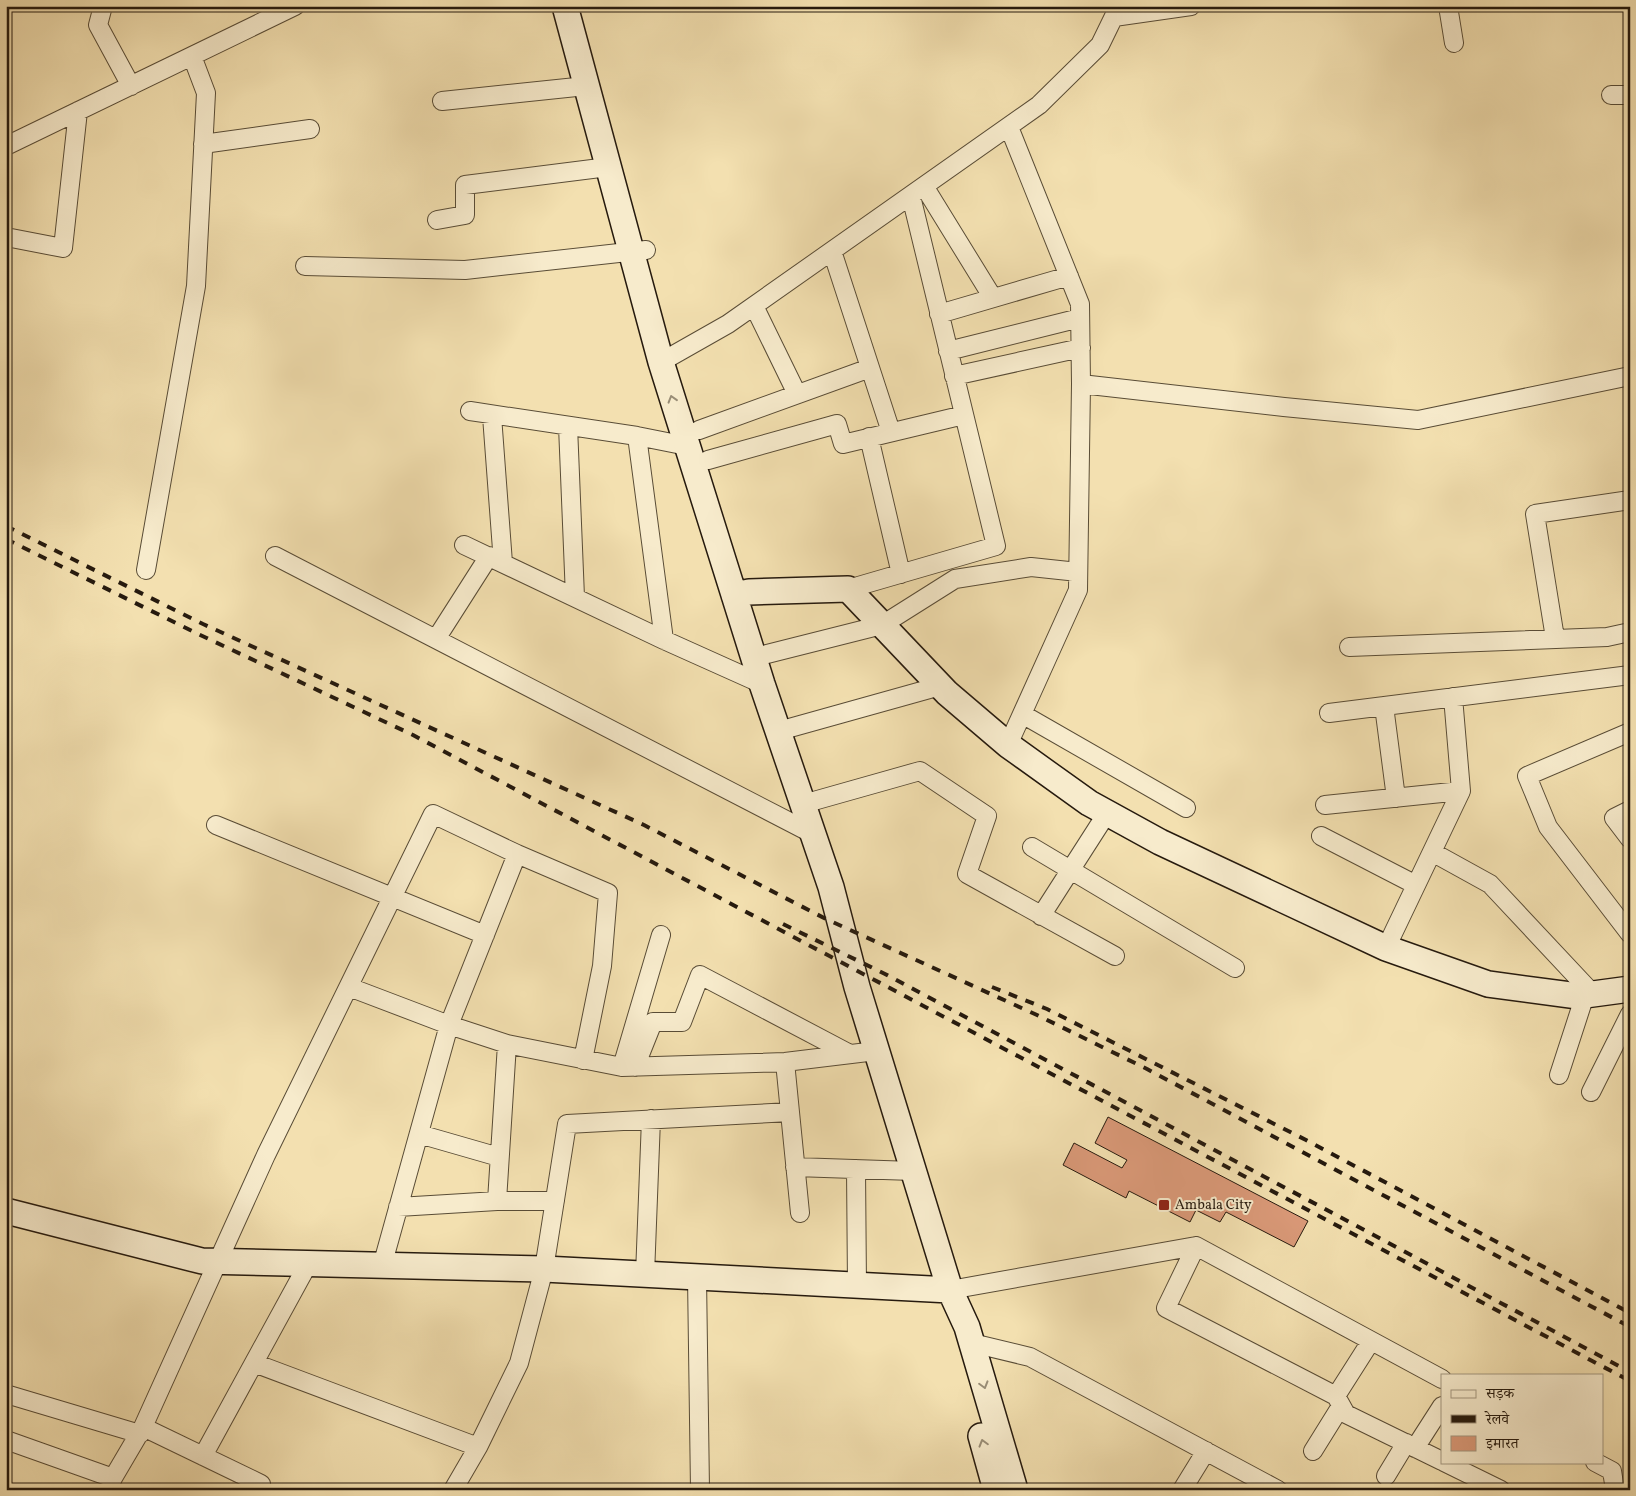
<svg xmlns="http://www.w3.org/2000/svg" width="1636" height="1496" font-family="Vollkorn,'Noto Serif Devanagari',serif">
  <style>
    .building { fill: #da9978; stroke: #261a0e }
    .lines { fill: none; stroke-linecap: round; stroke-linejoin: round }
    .street-casing { stroke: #594c36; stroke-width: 20 }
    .secondary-casing { stroke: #261a0e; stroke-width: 28 }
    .street { stroke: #f7ebcc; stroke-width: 18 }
    .secondary { stroke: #f7ebcc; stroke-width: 25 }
    .rail { stroke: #261a0e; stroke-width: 4; stroke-dasharray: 9 9; stroke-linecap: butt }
    .oneway { stroke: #998d76 }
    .poi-dot { fill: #8f2418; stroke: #f7ebcc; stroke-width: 2 }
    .labels { text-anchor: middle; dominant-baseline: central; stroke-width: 4; stroke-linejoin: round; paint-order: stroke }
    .poi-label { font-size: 14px; fill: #261a0e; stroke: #f7ebcc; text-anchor: start }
  </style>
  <rect width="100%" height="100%" fill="#f3e0b0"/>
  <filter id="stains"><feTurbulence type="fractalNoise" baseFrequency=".004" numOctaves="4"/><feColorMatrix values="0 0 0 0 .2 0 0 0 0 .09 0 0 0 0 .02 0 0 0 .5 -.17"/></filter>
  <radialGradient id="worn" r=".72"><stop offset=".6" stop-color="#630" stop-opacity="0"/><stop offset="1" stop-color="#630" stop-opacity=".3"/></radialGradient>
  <!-- building -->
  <path class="building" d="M1108 1117 1308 1221 1294 1247 1226 1212 1220 1222 1196 1210 1190 1222 1129 1191 1126 1198 1063 1165 1074 1143 1122 1168 1127 1160 1095 1143Z"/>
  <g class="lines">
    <defs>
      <path id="street" d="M103 6 98 25 131 86
        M1448 6 1454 43
        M1114 17 1191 6
        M1611 95H1630
        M442 101 586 86
        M203 144 310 129
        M6 146 295 6
        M924 186 993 298
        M437 220 465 215V185L608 167
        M6 237 63 248 78 111
        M832 251 891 432
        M305 266 465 270 646 250
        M754 306 797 394
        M939 314 1069 276
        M948 351 1080 318
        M661 362 728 324 1039 105 1100 45 1119 6
        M954 376 1081 348
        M1081 384 1284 407 1418 420 1630 376
        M470 411 637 436 687 446
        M492 416 503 563
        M568 426 575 597
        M699 430 870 368
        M637 436 664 640
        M869 437 901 574
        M708 460 837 424 843 444 964 415
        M464 545 664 640 762 684
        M275 556 813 834
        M146 570 196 286 206 93 192 56
        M848 589 996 546 911 196
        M1555 638 1535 514 1630 500
        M436 639 489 556
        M1349 647 1607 637 1630 632
        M767 654 882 625 955 579 1031 567 1078 572
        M1384 706 1396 798
        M1329 713 1630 675
        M1022 714 1186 808
        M786 729 940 686
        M1630 732 1527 776 1548 827 1630 934
        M1008 745 1078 590 1081 384 1080 304 1009 127
        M803 804 920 771 987 816 967 874 1115 956
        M1325 805 1461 791
        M1630 810 1614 818 1630 839
        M216 825 485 935
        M1321 836 1416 885
        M1032 847 1235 968
        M1432 852 1490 884 1593 994
        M1041 916 1107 813
        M1386 948 1461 791 1453 697
        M349 987 449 1025 507 1044 622 1067 785 1062 876 1051
        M785 1062 800 1213
        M622 1067 661 935
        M635 1067 653 1022H682L700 975 850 1054
        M1559 1075 1585 995
        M1591 1092 1630 1014
        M419 1134 499 1157
        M795 1167 913 1171
        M856 1169 857 1286
        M497 1201 507 1044
        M398 1207 497 1201H555
        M1196 1246 1166 1308 1336 1396 1346 1414 1442 1461
        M382 1266 449 1025 517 854
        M645 1275 651 1119
        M697 1277 700 1490
        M950 1290 1196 1246 1442 1379
        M972 1343 1030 1357 1278 1490
        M254 1363 478 1447
        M6 1394 140 1434
        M1336 1396 1371 1341
        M143 1427 261 1484 259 1490
        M6 1440 113 1478
        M1415 1448 1442 1406
        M1313 1451 1341 1406
        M203 1456 308 1264
        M1444 1462 1501 1490
        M1595 1462 1612 1471 1615 1490
        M1386 1476 1406 1443
        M108 1490 113 1478 143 1427 266 1155 433 814 517 854 608 893 602 966 583 1060
        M453 1490 478 1447 519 1363 544 1269 567 1124 790 1112
        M1182 1490 1206 1451"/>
      <path id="secondary" d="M565 6 661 362 762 684 831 887 857 987 950 1290 967 1327 1015 1490
        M734 595 749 592 848 589 947 693 1008 745 1089 803 1160 842 1386 948 1488 984 1578 996 1630 989
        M6 1211 202 1261 544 1269 950 1290
        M981 1436 996 1490"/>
    </defs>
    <!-- street casing -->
    <use href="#street" class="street-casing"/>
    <!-- secondary casing -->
    <use href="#secondary" class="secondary-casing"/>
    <!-- street -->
    <use href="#street" class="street"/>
    <!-- secondary -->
    <use href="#secondary" class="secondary"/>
    <!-- rail -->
    <path class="rail" d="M6 526 203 624 644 825 826 919 1037 1015 1147 1069 1630 1327
      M6 539 196 633 413 735 1630 1381
      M783 924 885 974 1630 1372
      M992 987 1047 1009 1306 1140 1630 1313"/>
  </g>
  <!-- one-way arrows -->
  <defs><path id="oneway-chevron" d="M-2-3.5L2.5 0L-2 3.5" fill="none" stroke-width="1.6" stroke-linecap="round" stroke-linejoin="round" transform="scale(1.25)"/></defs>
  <g class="oneway">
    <use href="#oneway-chevron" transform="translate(672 399) rotate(-107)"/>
    <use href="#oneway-chevron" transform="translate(984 1385) rotate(74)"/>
    <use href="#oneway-chevron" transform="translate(983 1443) rotate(-106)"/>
  </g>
  <!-- markers -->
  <rect class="poi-dot" x="1158" y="1199" width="12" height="12" rx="2.5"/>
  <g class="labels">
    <!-- poi labels -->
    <g class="poi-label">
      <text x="1175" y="1205">Ambala City</text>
    </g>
  </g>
  <!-- margin -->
  <rect width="1636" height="1496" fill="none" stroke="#f3e0b0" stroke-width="25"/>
  <rect x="8" y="8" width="1621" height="1481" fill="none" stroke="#261a0e" stroke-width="2.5"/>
  <rect x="12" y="12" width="1611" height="1471" fill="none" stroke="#261a0e"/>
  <!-- legend -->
  <rect x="1441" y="1374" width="162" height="90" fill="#f7ebcc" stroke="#a39780"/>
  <rect x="1451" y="1390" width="25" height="8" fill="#f7ebcc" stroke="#a39780"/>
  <text x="1486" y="1398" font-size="15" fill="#261a0e">सड़क</text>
  <rect x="1451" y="1415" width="25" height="8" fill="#261a0e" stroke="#a39780"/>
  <text x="1486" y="1424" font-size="15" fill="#261a0e">रेलवे</text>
  <rect x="1451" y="1436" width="25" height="15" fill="#da9978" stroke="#a39780"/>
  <text x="1486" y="1448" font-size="15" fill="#261a0e">इमारत</text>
  <rect width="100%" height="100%" filter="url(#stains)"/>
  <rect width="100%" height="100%" fill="url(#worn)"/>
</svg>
